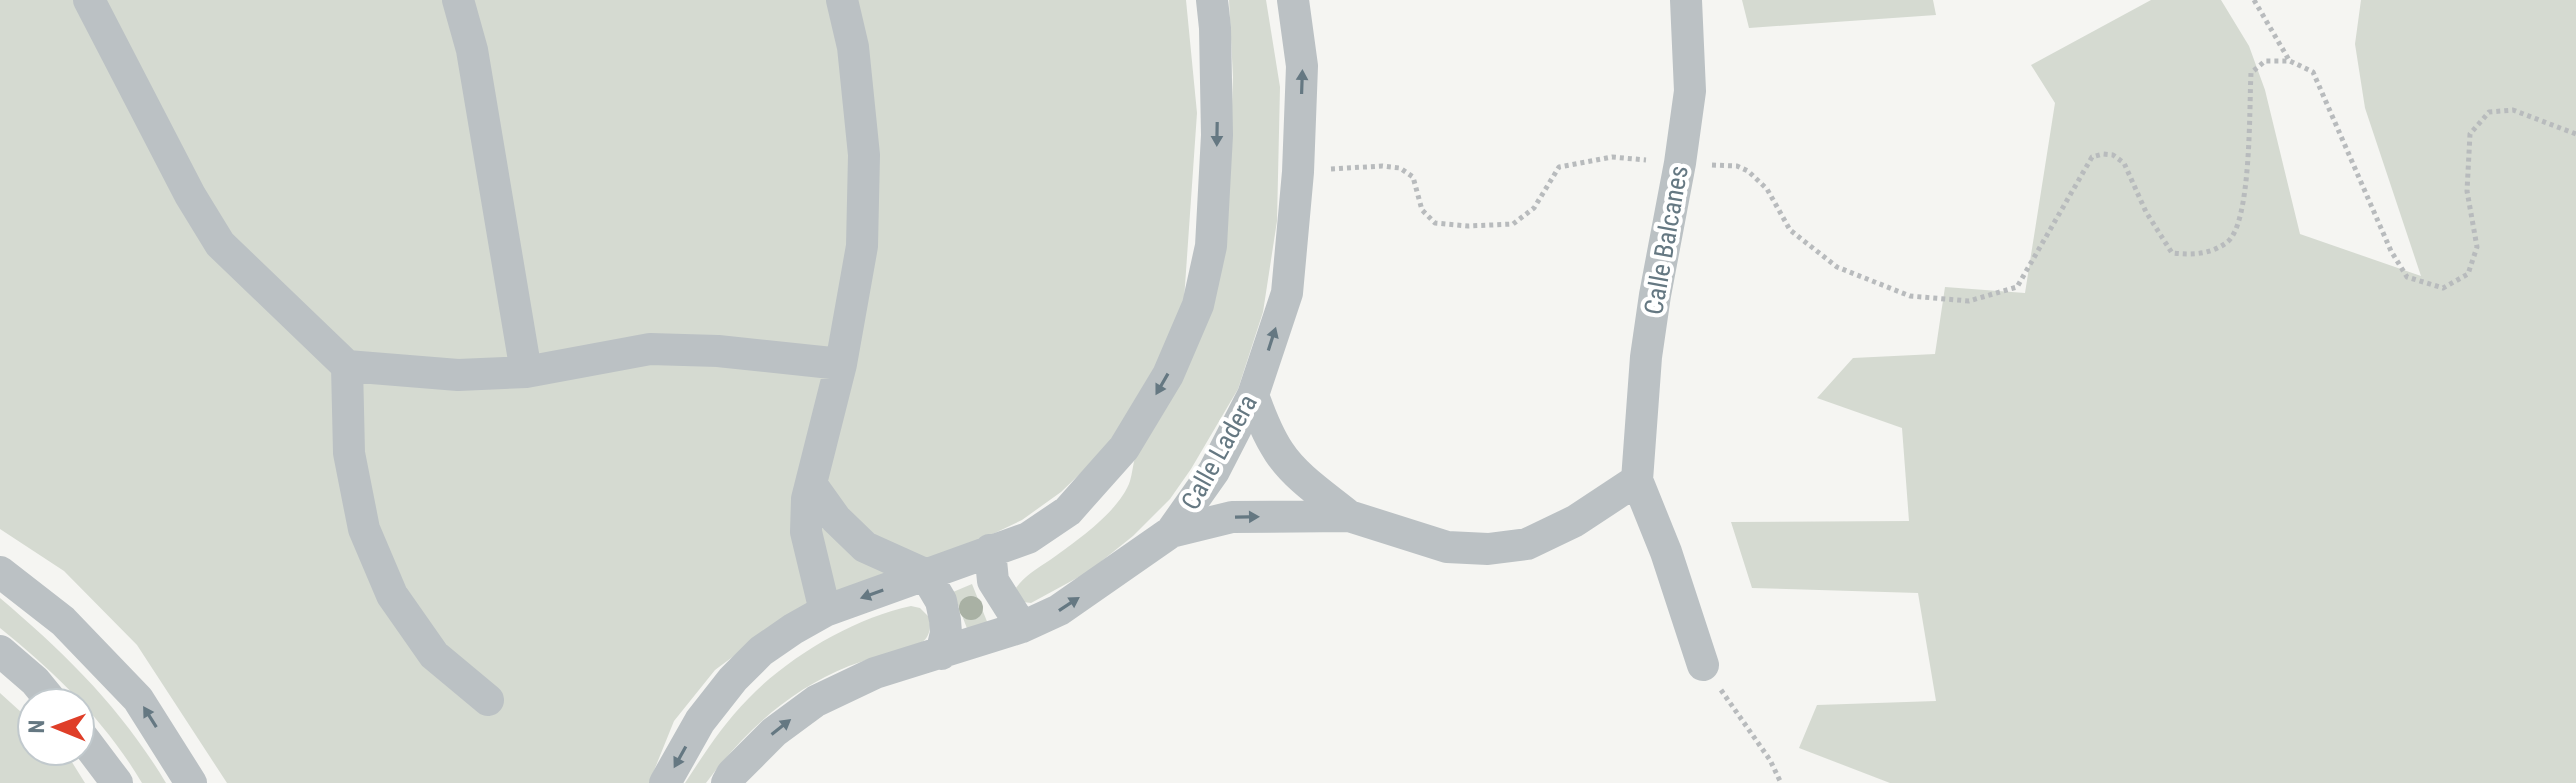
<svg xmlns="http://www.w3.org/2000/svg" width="2576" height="783" font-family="'Roboto Condensed',sans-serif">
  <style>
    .green { fill: #d5dad1 }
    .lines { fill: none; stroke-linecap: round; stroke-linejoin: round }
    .path { stroke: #b8bbbd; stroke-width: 5; stroke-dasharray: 4 4; stroke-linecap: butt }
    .minor { stroke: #bbc1c4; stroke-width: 32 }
    .tree { fill: #a9b1a4 }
    .oneway { fill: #657882 }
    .labels { text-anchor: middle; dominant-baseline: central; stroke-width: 8; stroke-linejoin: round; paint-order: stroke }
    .street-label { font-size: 26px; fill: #657882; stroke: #fff }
  </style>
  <rect width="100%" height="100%" fill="#f5f5f2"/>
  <!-- green -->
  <path class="green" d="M0 0H1186L1197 113 1184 300 1153 375 1111 444 1061 492 1022 520 959 550 770 629 715 670 674 721 649 783H227L137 645 64 571 0 529Z
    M1229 0H1266L1280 87 1277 221 1263 312 1238 389 1191 469 1170 499 1133 536 1088 572 1031 603 1023 602 1016 588C1024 576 1038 568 1050 560 1074 543 1120 511 1130 481 1132 474 1133 465 1135 457L1228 216 1233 77Z
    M1742 0H1933L1936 15 1749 28Z
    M2151 0H2221L2249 46 2265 90 2300 234 2421 276 2365 108 2355 44 2361 0H2576V783H1890L1799 748 1817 705 1936 701 1918 593 1752 588 1731 522 1909 521 1902 428 1817 398 1853 358 1935 354 1945 287 2025 293 2055 103 2031 65Z
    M972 584 988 624 968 631 953 592Z
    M0 598C66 654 121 708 166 783H142C106 722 55 672 0 628Z
    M911 606 920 608 929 617C931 628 930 637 921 643 897 651 873 657 849 666 789 690 744 732 706 783H685C704 754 723 724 748 699 788 657 854 618 911 606Z
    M0 693 32 722V751H65L85 783H0Z"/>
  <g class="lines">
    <!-- path -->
    <path class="path" d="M2254 0 2289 60
      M1712 165 1737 166 1748 171 1767 189 1790 230 1837 267 1910 296 1969 301 2017 287 2092 157 2103 154 2113 155 2124 163 2146 212 2172 253C2191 255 2209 255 2226 243 2252 226 2249 107 2251 73L2265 61H2290L2313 72 2391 251 2407 277 2443 288 2468 274 2477 247 2467 191 2470 134 2489 112 2513 110 2576 134
      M1331 169 1382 166 1400 168 1413 177 1422 210 1435 223 1468 226 1513 224 1534 208 1559 167 1612 157 1646 160
      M1721 690 1770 760 1781 783"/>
    <!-- minor -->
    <path class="minor" d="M89 0 190 195 220 244 347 366 458 375 526 372 650 349 718 351 841 364
      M458 0 472 50 526 372
      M1686 0 1690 91 1680 163 1655 295 1646 357 1637 480 1666 552 1703 665
      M347 366 349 453 364 529 392 595 434 655 488 700
      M1253 395C1260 415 1267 434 1279 452 1296 478 1326 497 1349 516
      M811 484 836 519 865 547 925 574 941 601 945 620 946 633 941 654
      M1171 532 1232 517 1349 516 1447 547 1488 549 1527 544 1575 521 1637 480
      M990 550 993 581 1022 627
      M0 572 63 621 138 699 191 783
      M825 611 806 532 807 499 841 364 862 246 864 155 853 47 842 0
      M0 651 35 681 53 703
      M80 734 117 783
      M665 783 700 721 733 679 761 651 793 629 825 611 1028 538 1068 511 1124 448 1168 375 1198 305 1211 246 1217 135 1215 28 1212 0
      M727 783 732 774 774 732 816 701 875 673 1022 627 1059 610 1171 532 1214 471 1253 395 1287 293 1298 172 1302 66 1293 0"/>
  </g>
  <!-- trees -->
  <circle class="tree" cx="971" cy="608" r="12"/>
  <!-- one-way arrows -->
  <defs><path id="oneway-solid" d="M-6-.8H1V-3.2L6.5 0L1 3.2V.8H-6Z" transform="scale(2)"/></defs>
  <g class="oneway">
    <use href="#oneway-solid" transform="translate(1302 82) rotate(-88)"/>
    <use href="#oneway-solid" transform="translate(1217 134) rotate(91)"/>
    <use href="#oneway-solid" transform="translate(1272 339) rotate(-72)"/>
    <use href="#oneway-solid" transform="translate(1162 384) rotate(120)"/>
    <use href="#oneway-solid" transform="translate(1247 517) rotate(-1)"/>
    <use href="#oneway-solid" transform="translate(872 594) rotate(160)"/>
    <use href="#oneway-solid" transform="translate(1069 604) rotate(-33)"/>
    <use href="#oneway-solid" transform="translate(150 717) rotate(-122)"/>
    <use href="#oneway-solid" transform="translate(781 727) rotate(-38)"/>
    <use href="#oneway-solid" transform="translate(680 757) rotate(119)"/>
  </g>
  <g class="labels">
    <!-- street labels -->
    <g class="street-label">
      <text transform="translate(1666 240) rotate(-80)">Calle Balcanes</text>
      <text transform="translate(1219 452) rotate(-61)">Calle Ladera</text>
    </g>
  </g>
  <!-- north arrow -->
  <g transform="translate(56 727) rotate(271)"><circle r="38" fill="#ffffff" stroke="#c1c9cd" stroke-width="2"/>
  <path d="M0-6L14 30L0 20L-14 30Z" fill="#df3e28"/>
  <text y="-12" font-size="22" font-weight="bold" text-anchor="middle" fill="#657882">N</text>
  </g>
</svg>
